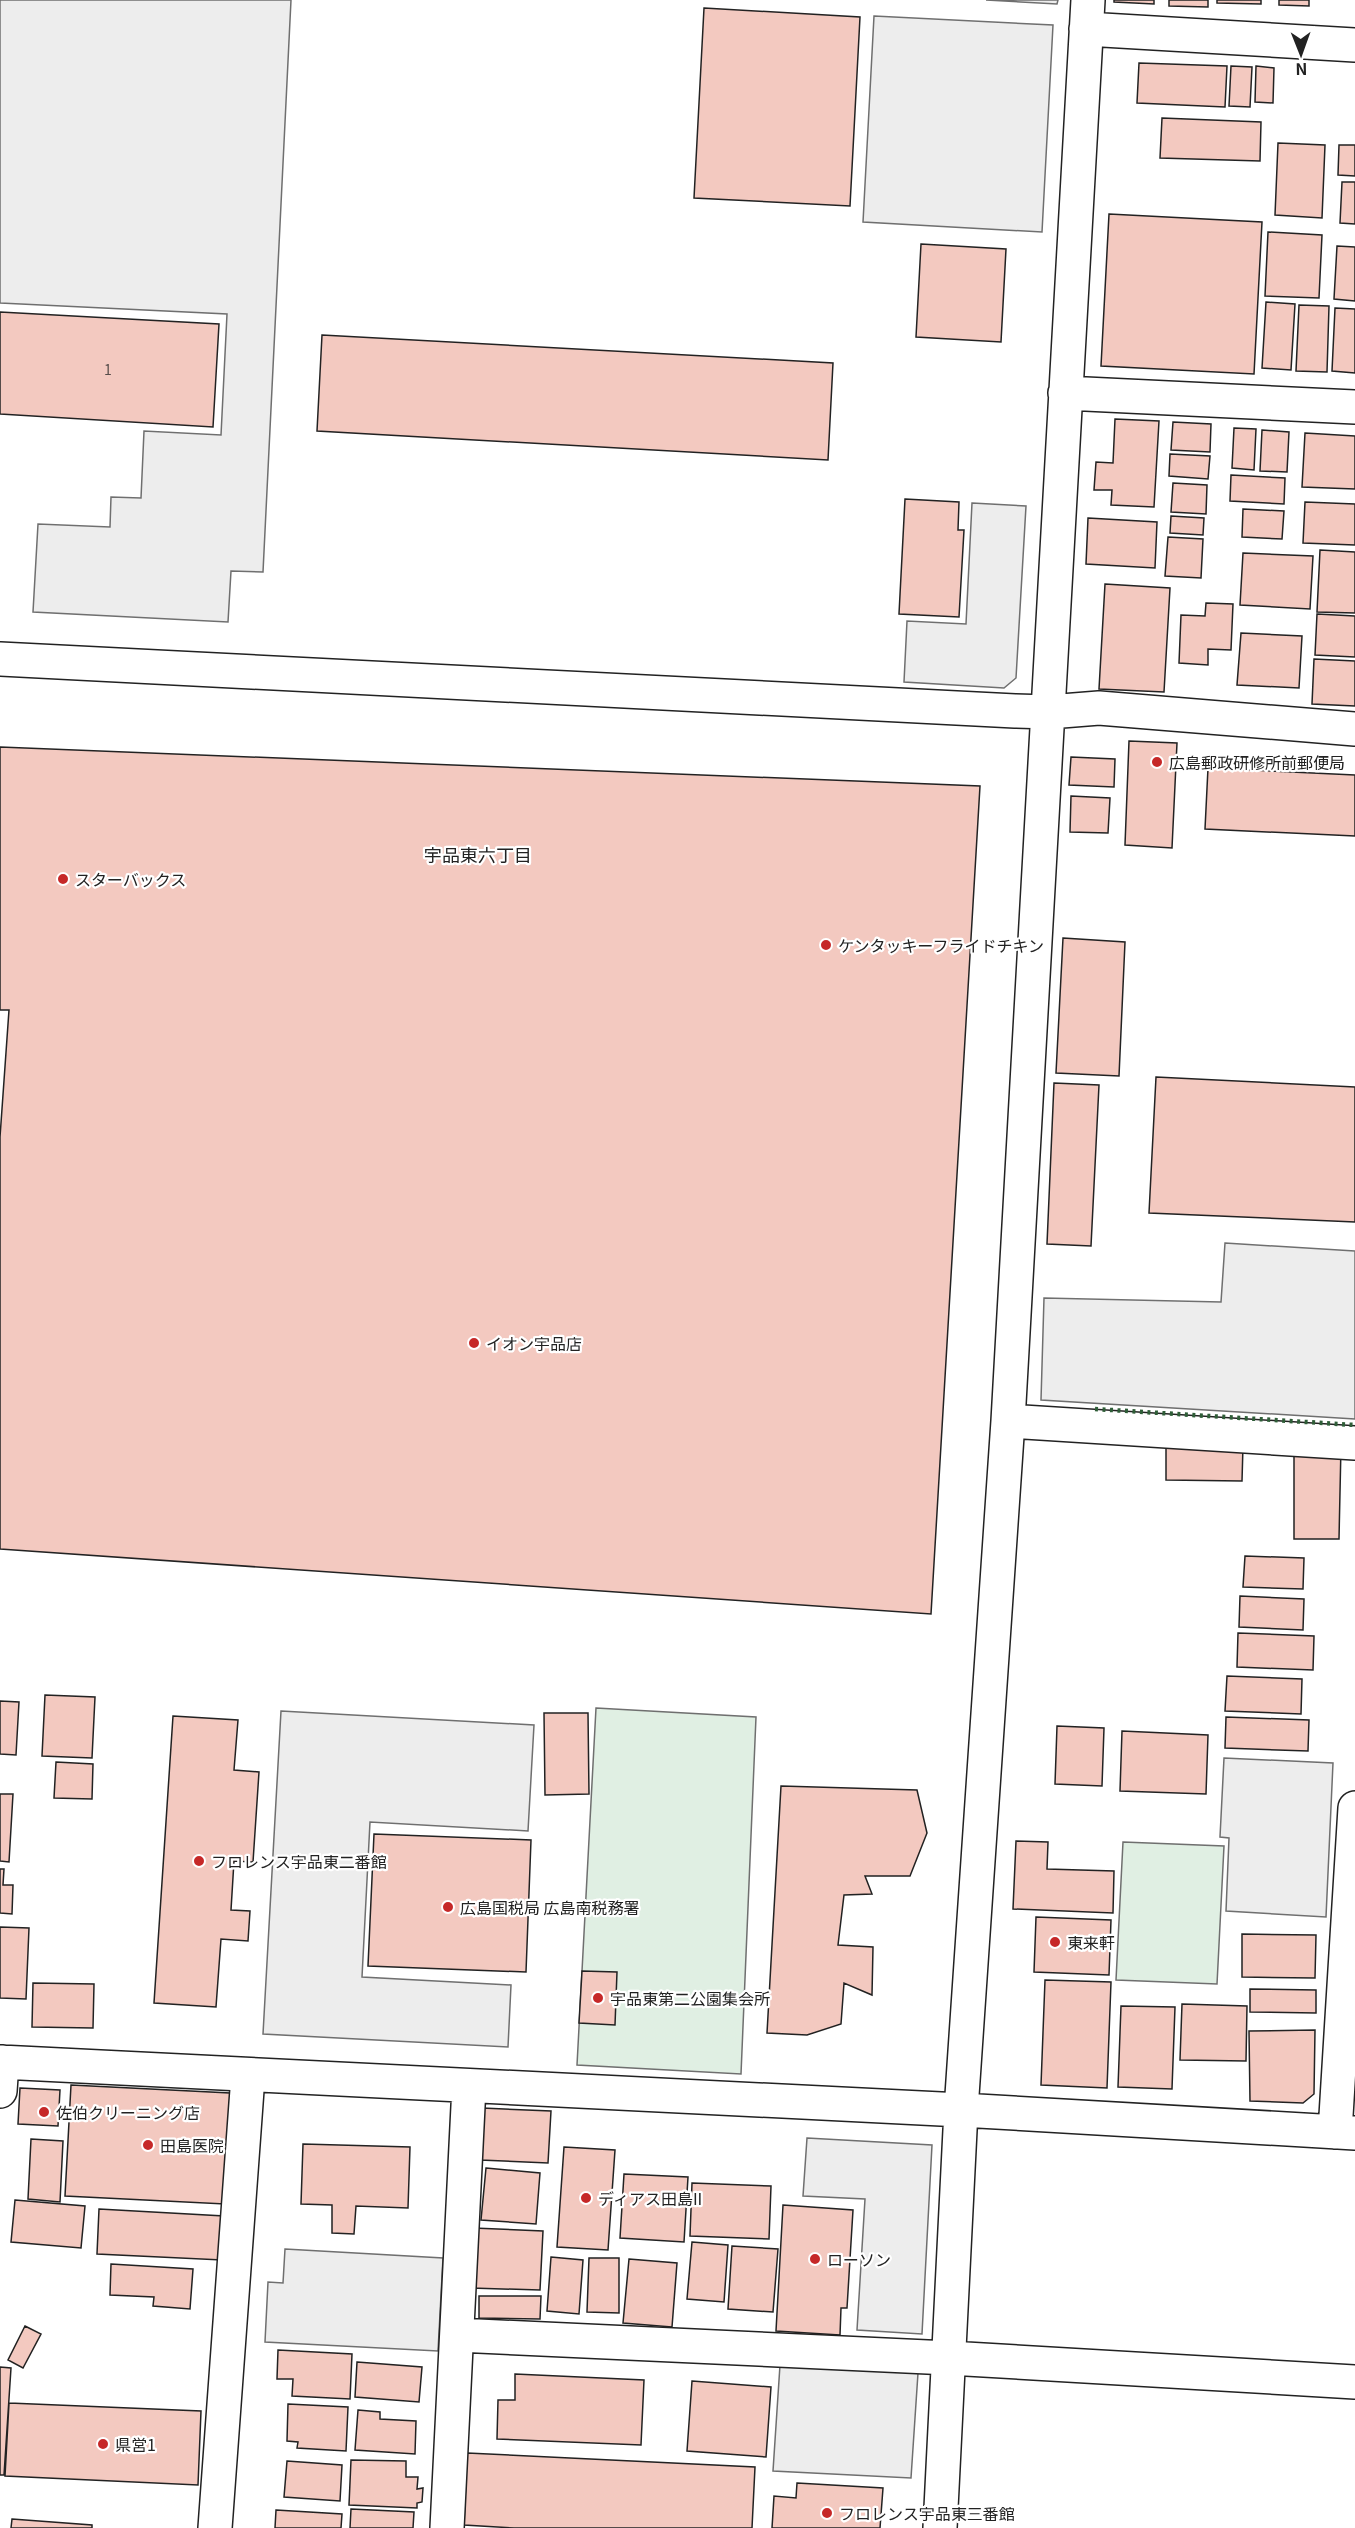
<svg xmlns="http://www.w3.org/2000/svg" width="1355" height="2528" font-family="Georgia,'Noto Sans JP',serif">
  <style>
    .green { fill: #e0efe3; stroke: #6f6f6f; stroke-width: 1.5 }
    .parking { fill: #ededed; stroke: #6f6f6f; stroke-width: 1.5 }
    .building { fill: #f3c9c0; stroke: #222; stroke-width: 1.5 }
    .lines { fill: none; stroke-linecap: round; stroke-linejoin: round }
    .minor-casing { stroke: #222; stroke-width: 36 }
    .minor { stroke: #fff; stroke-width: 33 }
    .hedge { stroke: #2f5e38; stroke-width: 4.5; stroke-dasharray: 3 4.5; stroke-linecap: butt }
    .poi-dot { fill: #c62828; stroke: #fff; stroke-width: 2 }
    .labels { text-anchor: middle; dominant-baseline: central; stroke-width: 4.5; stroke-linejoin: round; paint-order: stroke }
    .number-label { font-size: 14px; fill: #564c4a }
    .poi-label { font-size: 16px; fill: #222; stroke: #fff; text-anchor: start }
    .neighbourhood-label { font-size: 18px; fill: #222; stroke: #fff }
  </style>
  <rect width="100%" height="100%" fill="#fff"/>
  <!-- green -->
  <path class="green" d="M596 1708 756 1717 741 2074 577 2065Z
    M1123 1842 1224 1846 1217 1984 1116 1980Z"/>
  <!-- parking -->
  <path class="parking" d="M0 0H291L263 572 231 571 228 622 33 612 38 524 110 527 111 497 141 498 144 431 221 435 227 314 0 303Z
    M986 0H1058L1057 4Z
    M874 16 1053 25 1042 232 863 222Z
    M972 503 1026 506 1016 678 1004 688 904 682 907 621 966 624Z
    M1225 1243 1355 1251V1419L1041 1400 1044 1298 1221 1302Z
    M281 1711 534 1725 528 1831 370 1822 362 1977 511 1985 508 2047 263 2034Z
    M1224 1758 1333 1763 1326 1917 1226 1911 1229 1838 1220 1837Z
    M807 2138 932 2145 922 2334 857 2330 865 2199 803 2196Z
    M285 2249 443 2258 438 2351 265 2342 268 2282 283 2283Z
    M780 2365 918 2373 911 2478 773 2471Z"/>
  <!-- building -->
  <path class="building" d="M1114 0H1154V4L1114 2Z
    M1169 0H1208V7L1169 6Z
    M1217 0H1261V4L1217 3Z
    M1279 0H1309V6L1279 5Z
    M704 8 860 17 850 206 694 198Z
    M1139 63 1227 66 1225 107 1137 103Z
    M1231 66 1252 67 1250 107 1229 106Z
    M1256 66 1274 68 1273 103 1255 102Z
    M1162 118 1261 122 1260 161 1160 158Z
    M1278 143 1325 145 1322 218 1275 215Z
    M1339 145H1355V176L1338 175Z
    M1342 182H1355V224L1340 223Z
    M1109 214 1262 222 1254 374 1101 366Z
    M1268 232 1322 235 1319 298 1265 296Z
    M921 244 1006 249 1001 342 916 337Z
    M1337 246 1355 247V301L1334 299Z
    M1266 302 1295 304 1291 370 1262 368Z
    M1299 305 1329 306 1327 372 1296 371Z
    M1335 308 1355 309V373L1332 371Z
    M0 312 219 324 213 427 0 414Z
    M322 335 833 363 828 460 317 431Z
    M1115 419 1159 421 1154 507 1111 505 1112 490H1094L1096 462 1113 463Z
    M1173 422 1211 424 1210 452 1171 450Z
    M1234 428 1256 429 1254 470 1232 468Z
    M1262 430 1289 432 1287 472 1260 471Z
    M1305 433 1355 436V489L1302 487Z
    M1170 454 1210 456 1208 479 1169 476Z
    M1231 475 1285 478 1284 504 1230 501Z
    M1173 483 1207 485 1206 514 1171 512Z
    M905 499 959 502 958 530H964L959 617 899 614Z
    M1305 502 1355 504V545L1303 543Z
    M1243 509 1284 511 1282 539 1242 537Z
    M1171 516 1204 518 1203 535 1170 533Z
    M1088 518 1157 522 1155 568 1086 564Z
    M1168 537 1203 539 1201 578 1165 576Z
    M1320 550 1355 552V613L1317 612Z
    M1243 553 1313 556 1310 609 1240 605Z
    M1105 584 1170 588 1164 692 1099 689Z
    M1206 603 1233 604 1231 650 1208 649V665L1179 663 1181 615 1205 616Z
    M1317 614 1355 616V657L1315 655Z
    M1241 633 1302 636 1299 688 1237 685Z
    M1314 659 1355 661V706L1312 704Z
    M1129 741 1177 743 1172 848 1125 845Z
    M0 747 980 786 931 1614 0 1549V1137L9 1010H0Z
    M1071 757 1115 759 1114 787 1069 785Z
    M1208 768 1355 775V836L1205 829Z
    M1071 796 1110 798 1108 833 1070 832Z
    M1063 938 1125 942 1119 1076 1056 1073Z
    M1156 1077 1355 1087V1222L1149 1213Z
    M1054 1083 1099 1085 1091 1246 1047 1244Z
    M1166 1445 1243 1446 1242 1481 1166 1480Z
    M1294 1446H1341L1339 1539H1294Z
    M1245 1556 1304 1558 1303 1589 1243 1587Z
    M1240 1596 1304 1599 1303 1630 1239 1627Z
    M1238 1633 1314 1636 1313 1670 1237 1667Z
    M1227 1676 1302 1679 1301 1714 1225 1711Z
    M45 1695 95 1697 92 1758 42 1756Z
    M0 1701 19 1702 16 1755 0 1754Z
    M544 1713H588L589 1794 545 1795Z
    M173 1716 238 1720 234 1770 259 1772 253 1862 234 1861 231 1910 250 1911 248 1941 221 1939 216 2007 154 2003Z
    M1226 1717 1309 1720 1308 1751 1225 1748Z
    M1057 1726 1104 1728 1102 1786 1055 1784Z
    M1122 1731 1208 1735 1206 1794 1120 1791Z
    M56 1762 93 1764 92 1799 54 1798Z
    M781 1786 917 1790 927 1833 910 1876H865L872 1894 844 1895 838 1945 873 1947 872 1995 844 1983 841 2024 807 2035 767 2033Z
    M0 1794H13L9 1862 0 1861Z
    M374 1834 531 1840 526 1972 368 1966Z
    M1016 1841 1048 1842 1047 1869 1114 1871 1113 1913 1013 1909Z
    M0 1869H4L3 1885H13L12 1914 0 1913Z
    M1036 1917 1111 1920 1109 1975 1034 1972Z
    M0 1927 29 1928 26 1999 0 1998Z
    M1242 1934 1316 1935 1315 1978 1242 1977Z
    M582 1971 617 1972 615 2025 579 2023Z
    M1045 1980 1111 1982 1107 2088 1041 2085Z
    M33 1983 94 1984 93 2028 32 2027Z
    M1250 1989 1316 1990V2013L1250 2012Z
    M1182 2004 1247 2006 1246 2061 1180 2060Z
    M1121 2006 1175 2007 1172 2089 1118 2087Z
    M1315 2030 1314 2094 1303 2103 1250 2101 1249 2031Z
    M71 2085 230 2093 225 2204 65 2196Z
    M20 2088 60 2090 58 2126 18 2124Z
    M482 2108 551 2111 548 2163 480 2160Z
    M31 2139 63 2141 60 2202 28 2199Z
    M303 2144 410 2147 408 2208 356 2206 354 2234 332 2233V2205L301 2204Z
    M564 2147 615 2150 608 2250 557 2247Z
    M486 2168 540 2173 536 2224 481 2220Z
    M624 2174 688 2177 684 2242 620 2238Z
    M692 2183 771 2186 769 2239 690 2236Z
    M15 2200 85 2206 81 2248 11 2242Z
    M783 2205 853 2210 847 2308H841L840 2335 776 2331Z
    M99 2209 224 2216 222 2260 97 2254Z
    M473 2228 543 2231 540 2290 471 2288Z
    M692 2242 728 2245 724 2302 687 2299Z
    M732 2246 778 2249 773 2312 728 2309Z
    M551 2257 583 2260 579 2314 547 2311Z
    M589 2258H619V2313L587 2312Z
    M629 2259 677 2263 672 2327 623 2323Z
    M111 2264 193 2269 190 2309 153 2306 154 2297 110 2295Z
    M479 2296H541L540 2319 479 2318Z
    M25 2326 41 2334 23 2368 8 2360Z
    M278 2350 352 2354 350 2399 292 2396 293 2379H277Z
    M357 2362 422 2367 419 2402 355 2397Z
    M0 2367 11 2368 4 2475H0Z
    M515 2374 644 2380 641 2445 497 2439 498 2400H515Z
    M692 2381 771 2387 766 2457 687 2451Z
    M9 2403 201 2411 198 2485 5 2476Z
    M288 2404 348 2407 346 2451 297 2448 298 2442 287 2441Z
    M358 2410 380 2412V2419L416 2421 415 2454 355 2450Z
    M467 2453 755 2467 752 2528H514L464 2525Z
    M351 2460 406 2461V2477H418L417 2489 423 2488 422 2502 417 2503V2508L349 2505Z
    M287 2461 342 2465 340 2501 284 2497Z
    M797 2483 883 2488 880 2528H772L774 2496 796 2498Z
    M351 2509 414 2512 413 2528H350Z
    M276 2510 342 2514 341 2528H275Z
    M12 2519 92 2525V2528H11Z"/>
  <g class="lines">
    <defs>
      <path id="minor" d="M1086 29 1355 45
        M1065 393 1355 407
        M0 659 1015 711 1049 712 1099 708 1355 729
        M1008 1421 1355 1443
        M0 2062 961 2110 1355 2133
        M0 2091 2 2062
        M1335 2132 1355 1808
        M457 2335 949 2358 1355 2382
        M215 2528 248 2076
        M447 2528 469 2086
        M940 2528 961 2110 1008 1421 1088 0"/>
    </defs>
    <!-- minor casing -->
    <use href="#minor" class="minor-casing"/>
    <!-- minor -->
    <use href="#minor" class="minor"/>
    <!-- hedge -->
    <path class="hedge" d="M1095 1409 1355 1425"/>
  </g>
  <!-- markers -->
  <g class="poi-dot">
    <circle cx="1157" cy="762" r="6"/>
    <circle cx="63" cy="879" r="6"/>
    <circle cx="826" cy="945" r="6"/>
    <circle cx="474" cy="1343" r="6"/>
    <circle cx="199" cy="1861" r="6"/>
    <circle cx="448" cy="1907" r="6"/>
    <circle cx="1055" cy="1942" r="6"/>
    <circle cx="598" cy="1998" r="6"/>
    <circle cx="44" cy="2112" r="6"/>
    <circle cx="148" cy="2145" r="6"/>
    <circle cx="586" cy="2198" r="6"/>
    <circle cx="815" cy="2259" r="6"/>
    <circle cx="103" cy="2444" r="6"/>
    <circle cx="827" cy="2513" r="6"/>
  </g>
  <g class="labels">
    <!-- number labels -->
    <g class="number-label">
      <text x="108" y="369">1</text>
    </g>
    <!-- poi labels -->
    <g class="poi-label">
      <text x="1169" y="762">広島郵政研修所前郵便局</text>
      <text x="75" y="879">スターバックス</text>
      <text x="838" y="945">ケンタッキーフライドチキン</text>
      <text x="486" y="1343">イオン宇品店</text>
      <text x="211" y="1861">フロレンス宇品東二番館</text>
      <text x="460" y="1907">広島国税局 広島南税務署</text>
      <text x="1067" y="1942">東来軒</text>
      <text x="610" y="1998">宇品東第二公園集会所</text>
      <text x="56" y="2112">佐伯クリーニング店</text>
      <text x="160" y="2145">田島医院</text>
      <text x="598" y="2198">ディアス田島II</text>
      <text x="827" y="2259">ローソン</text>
      <text x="115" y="2444">県営1</text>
      <text x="839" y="2513">フロレンス宇品東三番館</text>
    </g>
    <!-- neighbourhood labels -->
    <g class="neighbourhood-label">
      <text x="478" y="854">宇品東六丁目</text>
    </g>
  </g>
  <!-- north arrow -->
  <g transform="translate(1301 54) rotate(179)" stroke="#ffffff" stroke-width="4.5" paint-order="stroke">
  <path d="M0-4.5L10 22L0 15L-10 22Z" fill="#222222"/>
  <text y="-9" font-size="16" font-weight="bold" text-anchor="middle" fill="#222222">N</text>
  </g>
</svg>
